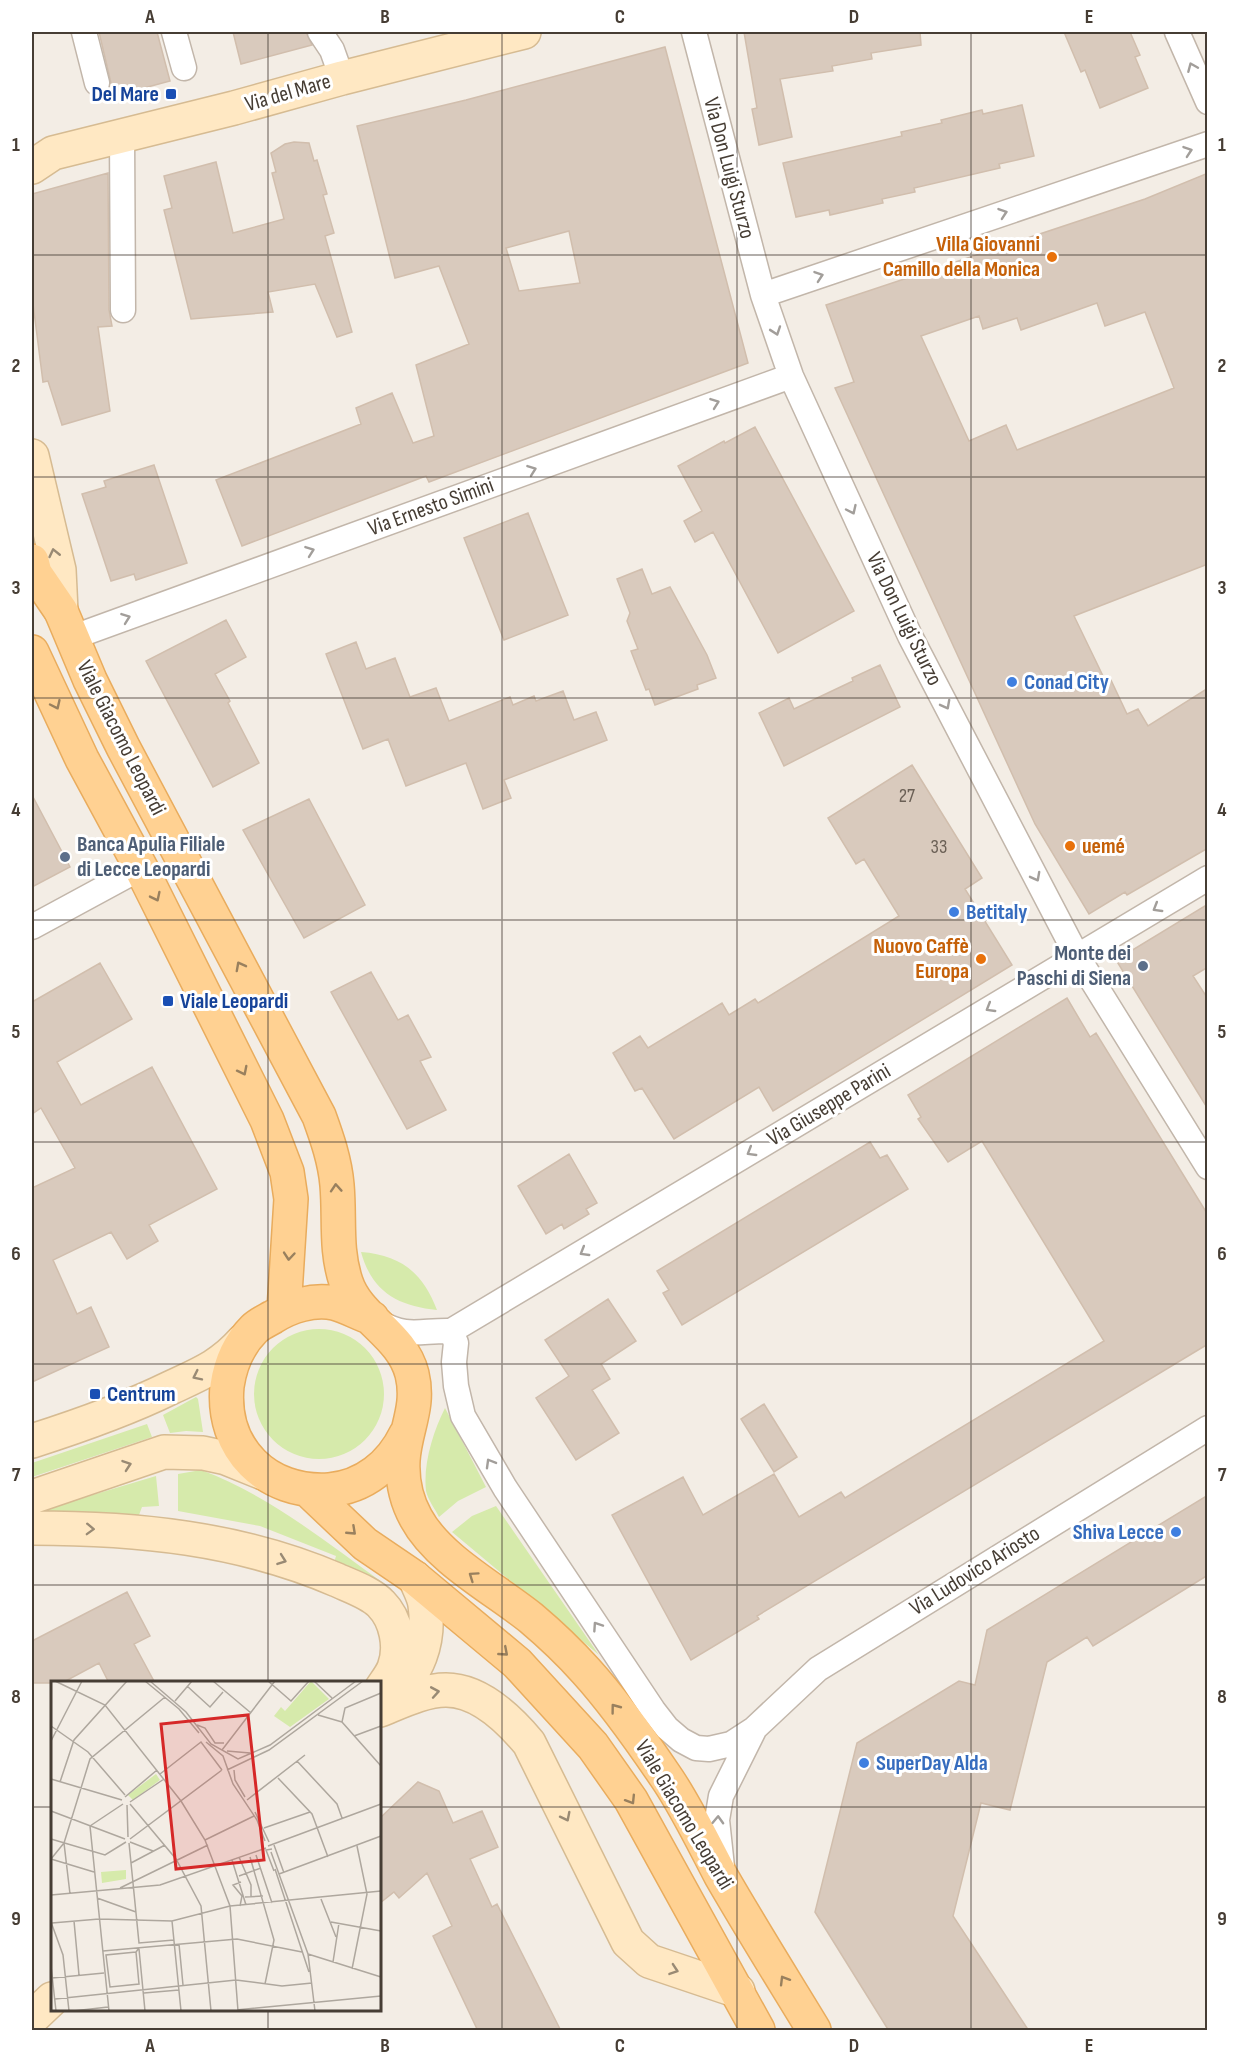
<svg xmlns="http://www.w3.org/2000/svg" width="1239" height="2062" font-family="'Sofia Sans Condensed',sans-serif">
  <style>
    .green { fill: #d6eaab }
    .building { fill: #d9cabd; stroke: #d1bead; stroke-width: 1.5; fill-rule: evenodd }
    .lines { fill: none; stroke-linecap: round; stroke-linejoin: round }
    .street-casing { stroke: #c2b6aa; stroke-width: 27 }
    .secondary-casing { stroke: #d6bb92; stroke-width: 36 }
    .primary-casing { stroke: #e9ac5d; stroke-width: 36 }
    .street { stroke: #fff; stroke-width: 24 }
    .secondary { stroke: #ffe8c3; stroke-width: 33 }
    .primary { stroke: #ffd192; stroke-width: 33 }
    .oneway { stroke: #a29e9a }
    .oneway2 { stroke: #998a74 }
    .oneway3 { stroke: #99805e }
    .grid { fill: none; stroke: #463d34; stroke-width: 1.5; stroke-opacity: 0.55 }
    .transit-dot { fill: #1a4fb4; stroke: #fff; stroke-width: 2 }
    .food-dot { fill: #e8710a; stroke: #fff; stroke-width: 2 }
    .shop-dot { fill: #3f7fe0; stroke: #fff; stroke-width: 2 }
    .service-dot { fill: #5c6f8a; stroke: #fff; stroke-width: 2 }
    .labels { text-anchor: middle; dominant-baseline: central; stroke-width: 6; stroke-linejoin: round; paint-order: stroke }
    .number-label { font-size: 20px; fill: #6b6056 }
    .street-label { font-size: 22px; fill: #463d34; stroke: #fff }
    .transit-label { font-size: 22px; font-weight: bold; fill: #164399; stroke: #fff; text-anchor: start }
    .food-label { font-size: 22px; font-weight: bold; fill: #c56008; stroke: #fff; text-anchor: end }
    .shop-label { font-size: 22px; font-weight: bold; fill: #366cbe; stroke: #fff; text-anchor: start }
    .service-label { font-size: 22px; font-weight: bold; fill: #4e5e75; stroke: #fff; text-anchor: start }
    .inset-road { fill: none; stroke: #aea79e; stroke-width: 1.5 }
    .view { fill: #d62828; fill-opacity: 0.15; stroke: #d62828; stroke-width: 3 }
    .inset-edge { fill: none; stroke: #463d34; stroke-width: 3 }
    .neatline { fill: none; stroke: #463d34; stroke-width: 2 }
    .grid-label { font-size: 20px; text-anchor: middle; font-weight: bold; fill: #463d34 }
  </style>
  <rect width="100%" height="100%" fill="#f3ede5"/>
  <!-- green -->
  <path class="green" d="M361 1252C401 1255 423 1273 437 1310 398 1306 372 1292 361 1252Z
    M254 1394a65 65 0 1 1 130 0a65 65 0 1 1-130 0Z
    M196 1397 198 1399 203 1432 186 1431 170 1433 163 1415Z
    M445 1408 486 1487 458 1501 439 1517C435 1509 428 1500 426 1491 423 1464 433 1432 445 1408Z
    M147 1424 152 1437 32 1477V1463Z
    M201 1470C269 1495 327 1543 386 1585L382 1591 333 1566 336 1556 260 1526 178 1511V1474Z
    M156 1476 159 1506 142 1507 139 1515 39 1511Z
    M496 1506 599 1655 452 1532 472 1516Z"/>
  <!-- building -->
  <path class="building" d="M99 32H157L170 81 114 96Z
    M233 32H306L312 45 241 64Z
    M744 32H920L921 45 871 53 872 59 832 66 833 71 780 79 792 137 759 145 752 109 757 108Z
    M1064 32H1130L1140 55 1135 57 1148 88 1100 108 1085 70 1081 72Z
    M665 47 748 363 429 482 426 476 242 546 216 480 361 424 356 408 392 393 413 443 434 436 416 365 469 344 439 266 395 278 357 126 466 100ZM569 231 580 283 519 291 506 248Z
    M1022 105 1034 156 999 164 1000 168 914 188 915 192 882 199 883 203 830 215 829 210 796 217 783 163 902 136 901 132 942 123 941 120 982 110 983 114Z
    M294 142 309 143 314 161 317 160 327 194 323 195 334 233 325 236 352 332 337 337 315 284 268 292 273 312 191 319 164 210 172 208 164 176 216 162 233 233 284 219 272 173 276 172 271 153 285 144Z
    M108 173 109 310 112 326 98 327 110 411 62 425 48 381 43 382 32 296V194Z
    M1208 173V564L1074 616 1104 678 1109 676 1127 714 1138 709 1148 726 1208 688V848L1127 895 1125 892 1089 914 1035 824 835 388 854 382 826 305 1145 199ZM1097 303 1105 326 1145 312 1174 388 1017 450 1006 425 969 441 921 336 979 316 983 329 1017 318 1021 330Z
    M755 427 854 611 778 653 713 532 695 542 684 521 702 511 678 466 724 441 725 443Z
    M154 465 187 563 136 580 134 574 111 581 82 494 106 487 104 481Z
    M528 513 568 615 504 640 464 538Z
    M642 569 652 594 670 587 707 655 716 678 697 685 698 689 655 705 649 689 646 690 631 651 638 649 627 621 630 613 617 579Z
    M226 620 246 657 215 674 230 701 228 703 259 763 213 787 146 661Z
    M356 642 366 669 395 658 410 697 436 688 449 721 510 697 513 705 534 696 536 701 563 691 574 720 596 712 607 740 504 780 511 798 483 809 466 763 406 786 388 739 363 749 326 654Z
    M880 665 900 707 784 766 759 713 789 698 794 709 853 681 852 678Z
    M912 765 982 878 965 889 1012 965 773 1111 759 1087 674 1139 642 1088 635 1091 613 1053 640 1036 648 1048 722 1003 729 1015 755 999 758 1003 899 916 864 859 856 864 828 818Z
    M32 795 70 867 32 887Z
    M309 799 365 905 304 938 243 830Z
    M1208 904V967L1193 976 1208 999V1109L1116 960Z
    M100 963 132 1019 57 1062 81 1105 152 1067 217 1189 149 1225 158 1241 127 1259 111 1232 53 1260 77 1314 91 1307 109 1347 32 1382V1188L75 1168 41 1108 32 1114V1002Z
    M371 972 398 1020 408 1015 431 1057 420 1061 446 1110 407 1129 331 992Z
    M1067 998 1090 1037 1096 1033 1208 1215V1344L757 1616 759 1619 691 1660 612 1515 683 1477 703 1515 774 1474 799 1517 841 1492 845 1498 1104 1341 982 1141 948 1162 918 1119 921 1117 908 1095Z
    M870 1142 880 1158 887 1155 908 1189 682 1325 663 1293 669 1290 657 1271Z
    M569 1154 597 1203 586 1209 589 1214 564 1229 562 1224 546 1234 518 1186Z
    M608 1299 636 1341 601 1364 610 1379 592 1390 619 1433 576 1460 536 1398 569 1376 545 1340Z
    M764 1404 797 1457 774 1472 741 1419Z
    M1208 1495V1575L1093 1646 1087 1637 1047 1662 1010 1810 981 1803 953 1916 1029 2031H889L815 1912 857 1743 959 1681 975 1685 987 1630Z
    M127 1592 150 1636 134 1644 155 1683H109L99 1663 62 1683H32V1641Z
    M418 1782 439 1791 453 1823 482 1811 498 1847 470 1859 492 1907 497 1904 561 2031H478L433 1936 452 1926 427 1873 399 1898 394 1892 380 1903V1818Z"/>
  <g class="lines">
    <defs>
      <path id="street" d="M84 32 97 83
        M174 32 184 68
        M320 32 332 50 342 78
        M694 32 763 295 791 376 910 636 1077 956 1208 1167
        M1177 32 1208 102
        M122 135 123 310
        M763 295 1208 144
        M71 638 791 376
        M32 927 141 868
        M379 1322C407 1339 421 1330 451 1331L456 1343 454 1362 456 1386 463 1416 505 1488 653 1710 667 1728 681 1740 696 1748 709 1749 731 1744 754 1729 818 1669 1208 1428
        M451 1331 1208 878
        M722 1867 717 1820 721 1796 754 1730"/>
      <path id="secondary" d="M32 167 53 153 234 108 342 78 524 32
        M32 456 59 570 61 611
        M32 1441C79 1426 125 1410 170 1388 200 1374 221 1366 243 1341
        M32 1497 164 1452 203 1453 226 1458 263 1473
        M32 1528C136 1528 240 1538 337 1580 350 1586 371 1593 381 1604 396 1619 402 1647 394 1668 391 1676 384 1684 380 1691
        M389 1696C419 1675 430 1641 425 1605 424 1596 418 1586 415 1578
        M380 1710C400 1702 424 1690 446 1690 479 1690 509 1719 529 1743L628 1942 649 1961 738 1991
        M32 2018 52 1999"/>
      <path id="primary" d="M32 561 35 573 61 611 90 680 123 747 319 1116C327 1138 335 1161 337 1185 340 1219 335 1249 346 1282 358 1319 402 1334 412 1374 420 1407 405 1429 403 1460 402 1479 406 1500 416 1518 438 1559 495 1589 531 1618 550 1634 569 1652 586 1671 616 1704 643 1743 668 1780 688 1810 704 1844 721 1876 751 1928 783 1979 814 2030
        M32 652 82 759 141 868 267 1120 287 1172 291 1199 284 1310
        M372 1318C360 1314 346 1306 334 1303 313 1299 290 1306 273 1317 266 1321 259 1324 254 1329 239 1344 230 1365 227 1386 221 1449 267 1494 329 1490 364 1487 391 1465 406 1434
        M309 1491 365 1544 415 1578 517 1663 593 1746 631 1800 758 2030"/>
    </defs>
    <!-- street casing -->
    <use href="#street" class="street-casing"/>
    <!-- secondary casing -->
    <use href="#secondary" class="secondary-casing"/>
    <!-- primary casing -->
    <use href="#primary" class="primary-casing"/>
    <!-- street -->
    <use href="#street" class="street"/>
    <!-- secondary -->
    <use href="#secondary" class="secondary"/>
    <!-- primary -->
    <use href="#primary" class="primary"/>
  </g>
  <!-- one-way arrows -->
  <defs><path id="oneway-chevron" d="M-2-3.5L2.5 0L-2 3.5" fill="none" stroke-width="1.6" stroke-linecap="round" stroke-linejoin="round" transform="scale(1.5)"/></defs>
  <g class="oneway">
    <use href="#oneway-chevron" transform="translate(1192 67) rotate(-113)"/>
    <use href="#oneway-chevron" transform="translate(1188 151) rotate(-19)"/>
    <use href="#oneway-chevron" transform="translate(1003 213) rotate(-19)"/>
    <use href="#oneway-chevron" transform="translate(819 276) rotate(-19)"/>
    <use href="#oneway-chevron" transform="translate(776 331) rotate(71)"/>
    <use href="#oneway-chevron" transform="translate(715 403) rotate(-20)"/>
    <use href="#oneway-chevron" transform="translate(532 470) rotate(-20)"/>
    <use href="#oneway-chevron" transform="translate(852 510) rotate(65)"/>
    <use href="#oneway-chevron" transform="translate(310 551) rotate(-20)"/>
    <use href="#oneway-chevron" transform="translate(126 618) rotate(-20)"/>
    <use href="#oneway-chevron" transform="translate(946 705) rotate(62)"/>
    <use href="#oneway-chevron" transform="translate(1036 877) rotate(62)"/>
    <use href="#oneway-chevron" transform="translate(1157 908) rotate(149)"/>
    <use href="#oneway-chevron" transform="translate(990 1008) rotate(149)"/>
    <use href="#oneway-chevron" transform="translate(751 1152) rotate(149)"/>
    <use href="#oneway-chevron" transform="translate(584 1252) rotate(149)"/>
    <use href="#oneway-chevron" transform="translate(490 1463) rotate(-120)"/>
    <use href="#oneway-chevron" transform="translate(597 1626) rotate(-124)"/>
    <use href="#oneway-chevron" transform="translate(718 1820) rotate(-88)"/>
  </g>
  <g class="oneway2">
    <use href="#oneway-chevron" transform="translate(54 553) rotate(-103)"/>
    <use href="#oneway-chevron" transform="translate(197 1376) rotate(154)"/>
    <use href="#oneway-chevron" transform="translate(127 1465) rotate(-19)"/>
    <use href="#oneway-chevron" transform="translate(90 1529) rotate(2)"/>
    <use href="#oneway-chevron" transform="translate(282 1560) rotate(20)"/>
    <use href="#oneway-chevron" transform="translate(435 1692) rotate(-10)"/>
    <use href="#oneway-chevron" transform="translate(566 1817) rotate(63)"/>
    <use href="#oneway-chevron" transform="translate(674 1970) rotate(19)"/>
  </g>
  <g class="oneway3">
    <use href="#oneway-chevron" transform="translate(56 705) rotate(65)"/>
    <use href="#oneway-chevron" transform="translate(156 897) rotate(64)"/>
    <use href="#oneway-chevron" transform="translate(240 966) rotate(-118)"/>
    <use href="#oneway-chevron" transform="translate(243 1071) rotate(63)"/>
    <use href="#oneway-chevron" transform="translate(336 1188) rotate(-94)"/>
    <use href="#oneway-chevron" transform="translate(289 1256) rotate(95)"/>
    <use href="#oneway-chevron" transform="translate(352 1531) rotate(43)"/>
    <use href="#oneway-chevron" transform="translate(473 1576) rotate(-145)"/>
    <use href="#oneway-chevron" transform="translate(504 1652) rotate(41)"/>
    <use href="#oneway-chevron" transform="translate(615 1708) rotate(-127)"/>
    <use href="#oneway-chevron" transform="translate(631 1800) rotate(58)"/>
    <use href="#oneway-chevron" transform="translate(784 1980) rotate(-121)"/>
  </g>
  <!-- grid -->
  <path class="grid" d="M268 32V1682M502 32V2030M737 32V2030M971 32V2030M32 255H1208M32 477H1208M32 698H1208M32 920H1208M32 1142H1208M32 1364H1208M32 1585H1208M32 1807H52M380 1807H1208M268 2010V2030"/>
  <!-- markers -->
  <g class="transit-dot">
    <rect x="165" y="88" width="12" height="12" rx="3"/>
    <rect x="162" y="995" width="12" height="12" rx="3"/>
    <rect x="89" y="1388" width="12" height="12" rx="3"/>
  </g>
  <g class="food-dot">
    <circle cx="1052" cy="257" r="6"/>
    <circle cx="1070" cy="846" r="6"/>
    <circle cx="981" cy="959" r="6"/>
  </g>
  <g class="shop-dot">
    <circle cx="1012" cy="682" r="6"/>
    <circle cx="954" cy="912" r="6"/>
    <circle cx="1176" cy="1532" r="6"/>
    <circle cx="864" cy="1763" r="6"/>
  </g>
  <g class="service-dot">
    <circle cx="65" cy="857" r="6"/>
    <circle cx="1143" cy="966" r="6"/>
  </g>
  <g class="labels">
    <!-- number labels -->
    <g class="number-label">
      <text x="907" y="796">27</text>
      <text x="939" y="847">33</text>
    </g>
    <!-- street labels -->
    <g class="street-label">
      <text transform="translate(288 93) rotate(-16)">Via del Mare</text>
      <text transform="translate(729 168) rotate(75)">Via Don Luigi Sturzo</text>
      <text transform="translate(431 507) rotate(-20)">Via Ernesto Simini</text>
      <text transform="translate(904 619) rotate(64)">Via Don Luigi Sturzo</text>
      <text transform="translate(121 738) rotate(63)">Viale Giacomo Leopardi</text>
      <text transform="translate(829 1105) rotate(-31)">Via Giuseppe Parini</text>
      <text transform="translate(975 1571) rotate(-32)">Via Ludovico Ariosto</text>
      <text transform="translate(684 1815) rotate(59)">Viale Giacomo Leopardi</text>
    </g>
    <!-- transit labels -->
    <g class="transit-label">
      <text x="159" y="94" text-anchor="end">Del Mare</text>
      <text x="180" y="1001">Viale Leopardi</text>
      <text x="107" y="1394">Centrum</text>
    </g>
    <!-- food labels -->
    <g class="food-label">
      <text x="1040" y="244">Villa Giovanni<tspan x="1040" dy="25">Camillo della Monica</tspan></text>
      <text x="1082" y="846" text-anchor="start">uemé</text>
      <text x="969" y="946">Nuovo Caffè<tspan x="969" dy="25">Europa</tspan></text>
    </g>
    <!-- shop labels -->
    <g class="shop-label">
      <text x="1024" y="682">Conad City</text>
      <text x="966" y="912">Betitaly</text>
      <text x="1164" y="1532" text-anchor="end">Shiva Lecce</text>
      <text x="876" y="1763">SuperDay Alda</text>
    </g>
    <!-- service labels -->
    <g class="service-label">
      <text x="77" y="844">Banca Apulia Filiale<tspan x="77" dy="25">di Lecce Leopardi</tspan></text>
      <text x="1131" y="953" text-anchor="end">Monte dei<tspan x="1131" dy="25">Paschi di Siena</tspan></text>
    </g>
  </g>
  <!-- overview -->
  <g transform="translate(51 1681)">
    <rect width="330" height="330" fill="#f3ede5"/>
    <path d="M260 0 278 18 239 46 223 35 230 26 234 30ZM105 93 109 99 82 119 77 114ZM75 189V198L51 202 50 191Z" fill="#d6eaab"/>
    <path class="inset-road" d="M4 0 54 24 130 120 154 159 179 225 187 330M94 0 128 28 148 52M99 0 135 31 160 63 187 78 219 64 305 0M162 0 200 32M217 0 240 20 258 0M263 0 281 17M136 5 159 26 172 11M330 12 294 27 291 41 330 85M124 20 141 0M267 34 291 41M146 44 154 47 164 62H173M0 45 37 71 74 114M303 55 330 45M0 60 31 0M155 61 172 75 182 103 206 139 214 160M171 69 224 0M176 70 199 72M246 80 286 123 291 137M176 89 218 69 312 0M183 89 184 99 194 116M109 93 150 61 171 89M227 97 261 133 277 176M0 98 71 119M9 101 23 59 76 0M74 116 106 89M196 119 254 74M79 121 113 98M79 123 125 178 150 225 160 330M76 124 77 156M0 130 74 158M204 131 218 161M213 147 259 131M0 158 54 174 75 161M79 158 171 89M154 159 203 135M79 161 102 170M78 162 88 262 123 259M223 164 233 192M217 165 330 123M221 168 215 169 223 190M220 171 257 273 264 330M205 174 221 222M188 176 200 204V216M199 176 223 259 214 303M0 178 43 191M0 178 13 162M181 179 195 224M80 182 114 164M224 188 258 291M228 193 330 155M188 195 210 187M69 207 157 164M19 213 13 162 39 78 114 16M0 214 109 204 215 167M194 216 212 215M46 217 85 231M270 218 285 256M189 225 191 215 182 204 190 201M23 240 28 294M121 240 130 330M0 241 12 274 18 330M280 241 330 250M1 242 48 238 121 240 179 225 330 210M128 263 132 304M88 268 94 330M52 270 186 258 251 271M85 271 55 274 59 306 88 303 85 271 88 267M257 273 330 296M282 281 288 242M0 285 5 330M301 288 316 213 306 165M1 297 53 292M93 312 128 309M4 318 185 299 231 305 261 302M22 330 57 326M58 330 39 145 72 123M175 330 330 315"/>
    <path class="view" d="M197 34 213 179 125 188 110 43Z"/>
    <rect width="330" height="330" class="inset-edge"/>
  </g>
  <!-- border -->
  <rect width="1239" height="2062" fill="none" stroke="#ffffff" stroke-width="66"/>
  <rect x="33" y="33" width="1173" height="1996" class="neatline"/>
  <g class="grid-label">
    <text x="150" y="23">A</text>
    <text x="385" y="23">B</text>
    <text x="620" y="23">C</text>
    <text x="854" y="23">D</text>
    <text x="1089" y="23">E</text>
    <text x="16" y="151">1</text>
    <text x="1222" y="151">1</text>
    <text x="16" y="372">2</text>
    <text x="1222" y="372">2</text>
    <text x="16" y="594">3</text>
    <text x="1222" y="594">3</text>
    <text x="16" y="816">4</text>
    <text x="1222" y="816">4</text>
    <text x="16" y="1038">5</text>
    <text x="1222" y="1038">5</text>
    <text x="16" y="1260">6</text>
    <text x="1222" y="1260">6</text>
    <text x="16" y="1481">7</text>
    <text x="1222" y="1481">7</text>
    <text x="16" y="1703">8</text>
    <text x="1222" y="1703">8</text>
    <text x="16" y="1925">9</text>
    <text x="1222" y="1925">9</text>
    <text x="150" y="2052">A</text>
    <text x="385" y="2052">B</text>
    <text x="620" y="2052">C</text>
    <text x="854" y="2052">D</text>
    <text x="1089" y="2052">E</text>
  </g>
</svg>
